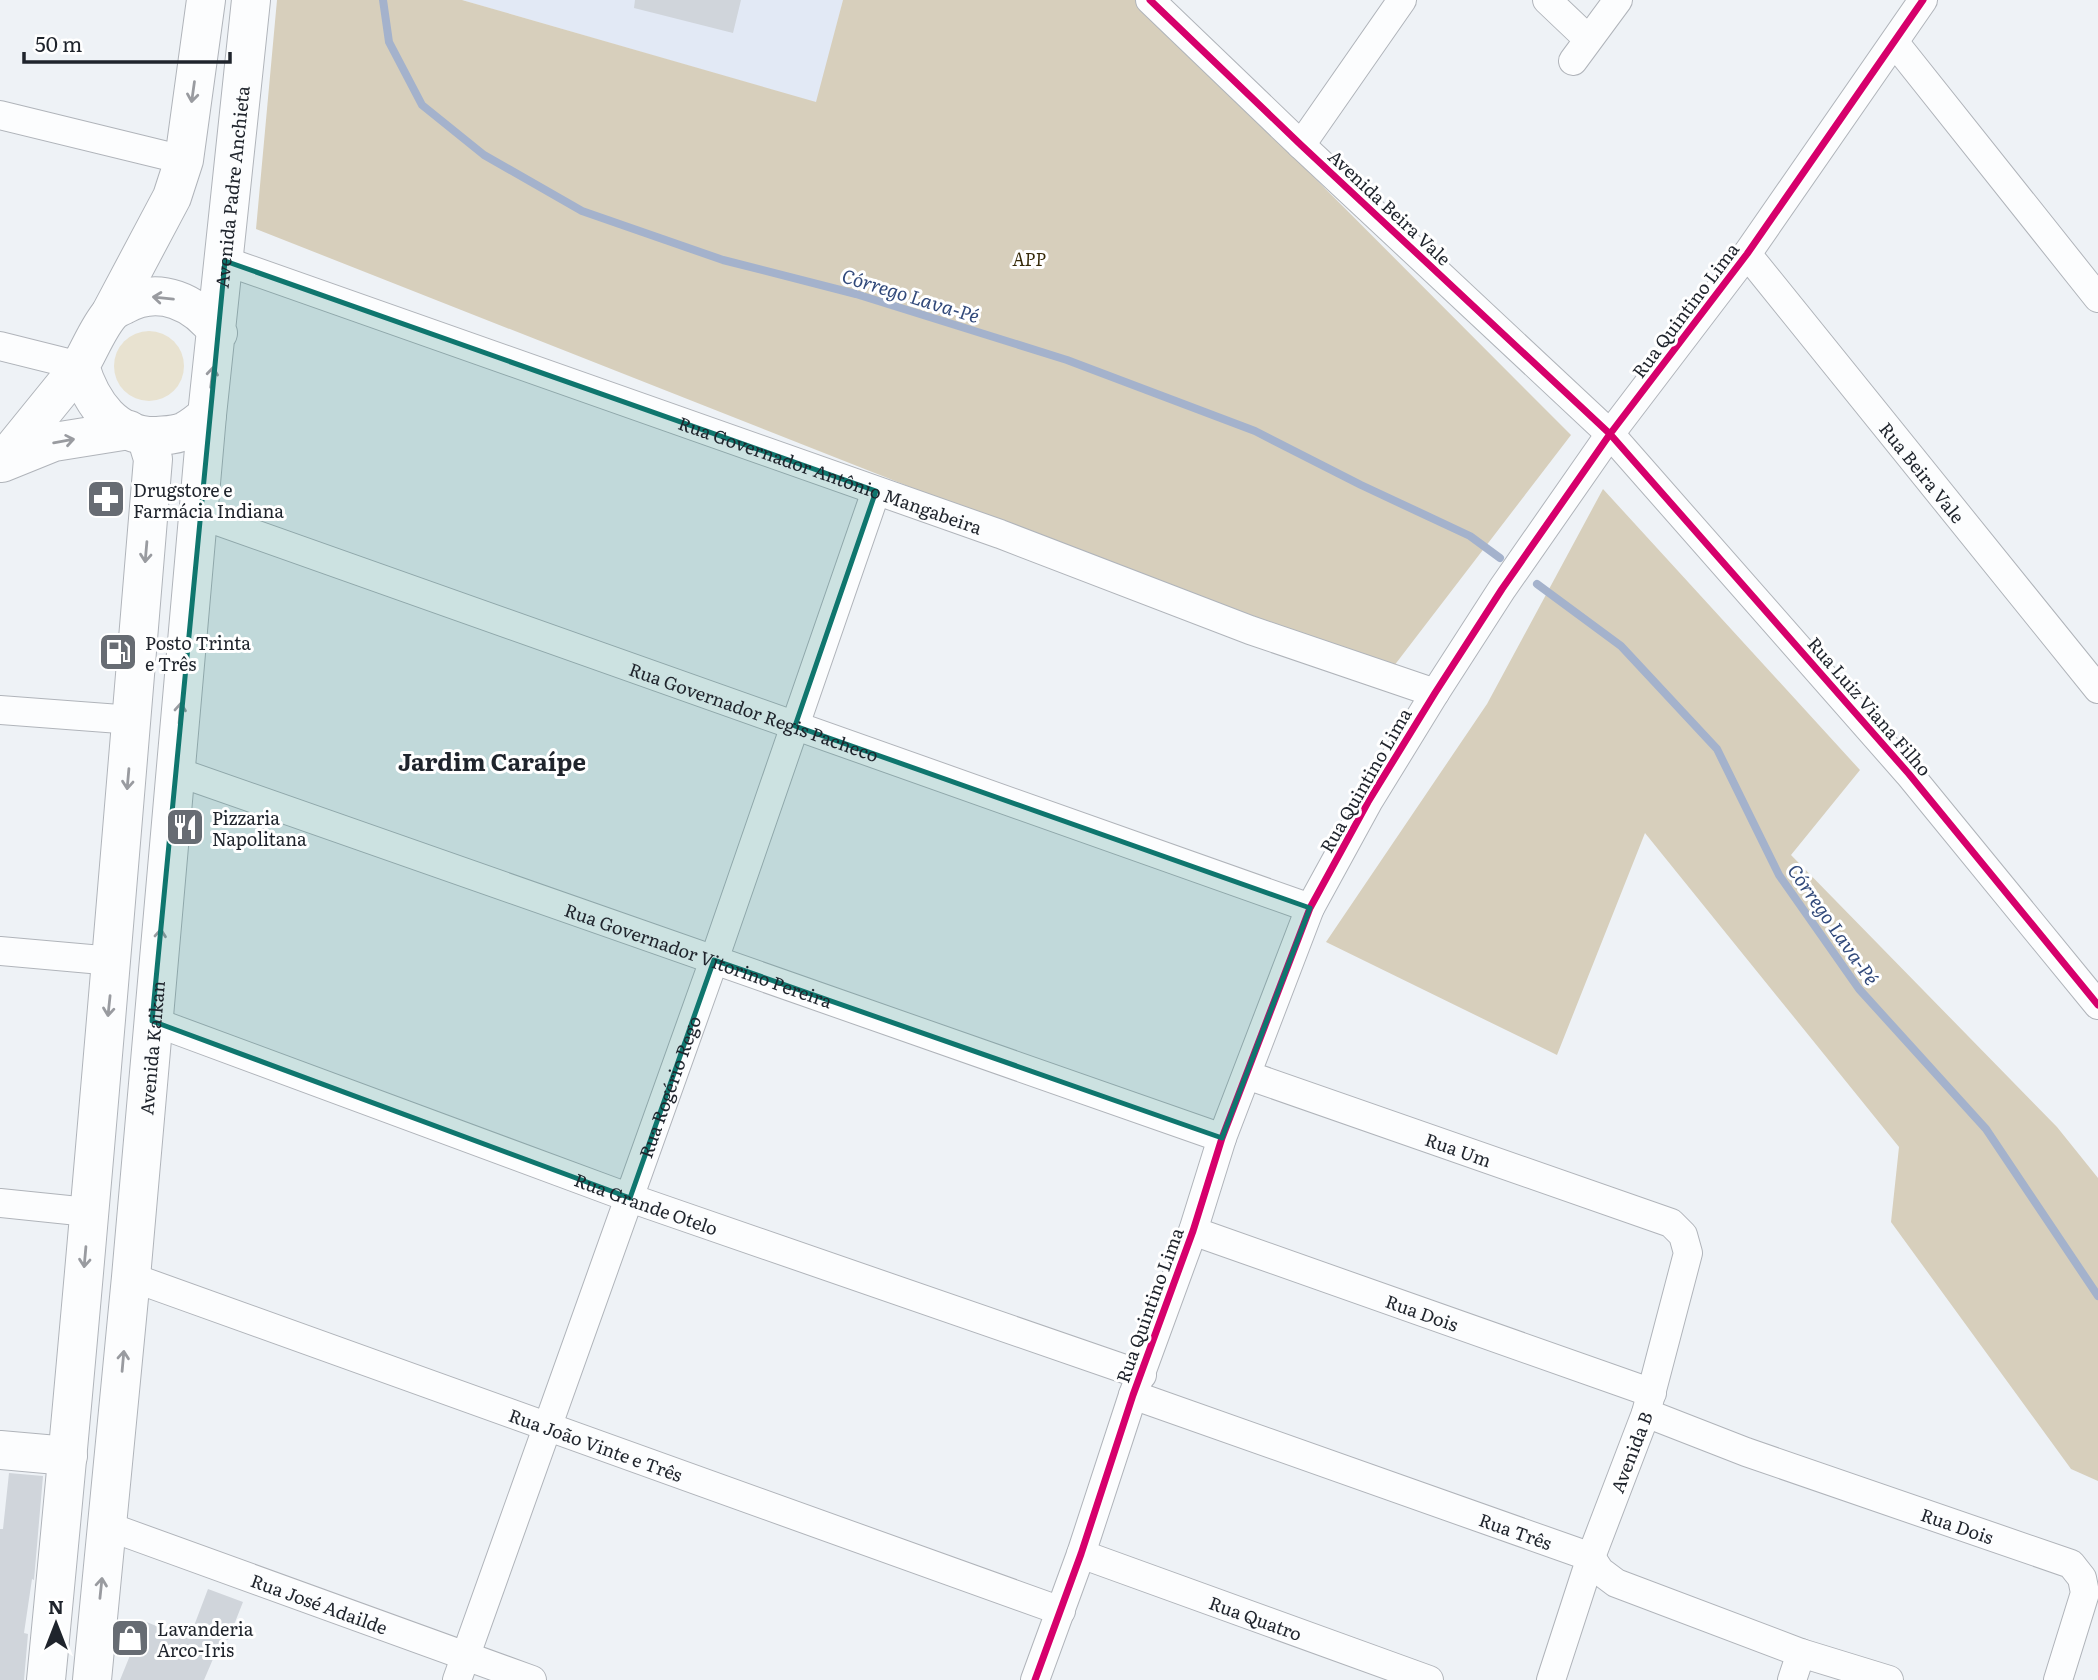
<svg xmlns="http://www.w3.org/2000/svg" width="2098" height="1680" font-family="Literata,serif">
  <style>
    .built { fill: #e2e9f5 }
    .green { fill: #e8e2d0 }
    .forest { fill: #d7cfbc }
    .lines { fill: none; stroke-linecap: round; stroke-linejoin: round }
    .stream { stroke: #a4b2cc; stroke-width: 8 }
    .building { fill: #d0d5db }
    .street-casing { stroke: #b0b4ba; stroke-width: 30 }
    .secondary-casing { stroke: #b0b4ba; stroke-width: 40 }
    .street { stroke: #fcfdfe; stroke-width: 28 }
    .secondary { stroke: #fcfdfe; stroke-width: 38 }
    .cycleway-casing { stroke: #fff; stroke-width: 11 }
    .cycleway { stroke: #d6006c; stroke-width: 7 }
    .oneway { stroke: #999ba0 }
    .marked { fill: #0f766e; fill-opacity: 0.2; stroke: #0f766e; stroke-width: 5; stroke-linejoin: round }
    .labels { text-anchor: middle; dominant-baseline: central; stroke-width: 6; stroke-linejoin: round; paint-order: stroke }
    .street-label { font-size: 18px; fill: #1f242c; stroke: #fff }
    .park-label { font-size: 18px; font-style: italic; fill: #362a08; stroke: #fff }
    .poi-label { font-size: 18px; fill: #1f242c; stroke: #fff; text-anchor: start }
    .water-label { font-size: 19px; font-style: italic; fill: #31497a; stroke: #fff }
    .district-label { font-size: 24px; font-weight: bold; fill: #1f242c; stroke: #fff }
  </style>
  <rect width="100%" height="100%" fill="#eef2f6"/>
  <!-- built -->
  <path class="built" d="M462 0H843L817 103Z"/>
  <!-- green -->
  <path class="green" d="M114 366a35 35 0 1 1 70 0a35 35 0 1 1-70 0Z"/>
  <!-- forest -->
  <path class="forest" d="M277 0H462L816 102 843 0H1137L1571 435 1387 675 256 229Z
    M1603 489 1860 770 1791 855 2057 1127 2098 1178V1481L2071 1469 1891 1222 1899 1147 1645 833 1557 1055 1326 942 1487 704Z"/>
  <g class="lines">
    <!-- stream -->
    <path class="stream" d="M383 0 389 42 422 105 484 155 582 211 723 260 856 294 1067 360 1255 431 1361 485 1470 536 1500 558
      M1537 584 1621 646 1717 749 1779 875 1859 989 1986 1129 2098 1296"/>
  </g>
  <!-- building -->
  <path class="building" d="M635 0H741L733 33 634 8Z
    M9 1473 43 1476 34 1580 32 1579 24 1633 28 1634 24 1680H0V1529H3Z
    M208 1589 243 1602 228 1640 222 1638 204 1680H120L144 1621 189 1639Z"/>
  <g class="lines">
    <defs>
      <g id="street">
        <path d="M1150 0 1301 145 1610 434 1909 774 2098 1005"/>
        <path d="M1547 0 1588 39"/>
        <path d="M1895 43 2098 298"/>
        <path d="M1573 61 1618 0"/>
        <path d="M0 115 184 160"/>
        <path d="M1301 145 1402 0"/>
        <path id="s1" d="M1747 254 2098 689"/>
        <path id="s2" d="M225 261 1000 534 1250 630 1435 693"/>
        <path d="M0 346 80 366"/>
        <path id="s3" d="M198 514 1310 908"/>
        <path d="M0 710 133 720"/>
        <path id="s4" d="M175 771 1222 1138"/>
        <path d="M0 951 113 961"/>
        <path id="s5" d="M152 1021 630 1198 1142 1375"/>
        <path id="s6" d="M1247 1075 1671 1223 1683 1235 1688 1253 1646 1413 1591 1557 1551 1680"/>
        <path d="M0 1203 88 1212"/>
        <path id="s7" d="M1193 1231 1652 1393"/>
        <path id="s8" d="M131 1277 1061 1611"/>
        <path id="s9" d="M1133 1395 1591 1557 1600 1571 1616 1583 1801 1653 1889 1680"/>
        <path id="s10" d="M1646 1413 1746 1452 2071 1564 2082 1578 2085 1593 2058 1680"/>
        <path id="s11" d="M107 1526 532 1680"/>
        <path id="s12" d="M1081 1554 1429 1680"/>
        <path id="s13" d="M457 1680 714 960 876 491"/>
        <path d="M1035 1680 1081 1554 1133 1395 1193 1231 1222 1138 1310 908 1368 802 1435 693 1502 589 1610 434 1747 254 1923 0"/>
        <path d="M1792 1680 1801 1653"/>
      </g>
      <g id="secondary">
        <path d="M111 312 172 197 184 160 206 0"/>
        <path id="s14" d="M218 333C196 302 159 285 124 305 119 307 113 310 110 314 98 328 90 349 80 366 91 403 115 438 158 436 168 435 176 435 185 431 193 427 200 421 207 415L251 0"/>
        <path d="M3 461 80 366"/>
        <path d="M2 463 54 442 129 430"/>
        <path d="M0 1450 68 1456"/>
        <path d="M46 1680C86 1273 119 866 153 459L146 436"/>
        <path id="s15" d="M92 1680 131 1277 207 415"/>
      </g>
    </defs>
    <!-- street casing -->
    <use href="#street" class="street-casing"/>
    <!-- secondary casing -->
    <use href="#secondary" class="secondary-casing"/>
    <!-- street -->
    <use href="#street" class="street"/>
    <!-- secondary -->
    <use href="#secondary" class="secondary"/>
    <defs>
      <path id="cycleway" d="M1150 0 1301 145 1610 434 1909 774 2098 1005
        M1035 1680 1081 1554 1133 1395 1193 1231 1222 1138 1310 908 1368 802 1435 693 1502 589 1610 434 1747 254 1923 0"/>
    </defs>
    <!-- cycleway casing -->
    <use href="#cycleway" class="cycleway-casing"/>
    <!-- cycleway -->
    <use href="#cycleway" class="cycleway"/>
  </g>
  <!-- one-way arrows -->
  <defs><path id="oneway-shaft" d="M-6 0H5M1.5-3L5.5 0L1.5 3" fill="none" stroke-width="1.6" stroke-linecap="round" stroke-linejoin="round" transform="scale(1.75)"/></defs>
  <g class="oneway">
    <use href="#oneway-shaft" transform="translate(193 92) rotate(98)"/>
    <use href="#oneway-shaft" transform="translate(163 298) rotate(-174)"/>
    <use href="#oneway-shaft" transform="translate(212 377) rotate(-83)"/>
    <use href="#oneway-shaft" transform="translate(64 441) rotate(-10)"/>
    <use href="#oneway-shaft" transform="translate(146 552) rotate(95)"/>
    <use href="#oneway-shaft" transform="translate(180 713) rotate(-85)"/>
    <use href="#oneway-shaft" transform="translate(128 779) rotate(95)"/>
    <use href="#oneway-shaft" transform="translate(160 939) rotate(-85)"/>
    <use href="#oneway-shaft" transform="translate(109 1006) rotate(96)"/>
    <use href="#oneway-shaft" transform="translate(85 1257) rotate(95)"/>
    <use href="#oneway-shaft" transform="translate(123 1361) rotate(-85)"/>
    <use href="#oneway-shaft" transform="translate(101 1588) rotate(-84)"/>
  </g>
  <!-- marked area -->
  <path class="marked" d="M225 261 876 491 795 726 1310 908 1222 1138 714 960 630 1198 152 1021Z"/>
  <!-- icons -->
  <defs>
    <symbol id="pharmacy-square" viewBox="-11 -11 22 22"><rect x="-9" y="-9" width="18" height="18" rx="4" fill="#676c73" stroke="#fff"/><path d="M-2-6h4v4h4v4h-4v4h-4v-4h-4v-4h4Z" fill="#fff"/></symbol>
    <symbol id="fuel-square" viewBox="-11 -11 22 22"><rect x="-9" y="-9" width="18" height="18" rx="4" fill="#676c73" stroke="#fff"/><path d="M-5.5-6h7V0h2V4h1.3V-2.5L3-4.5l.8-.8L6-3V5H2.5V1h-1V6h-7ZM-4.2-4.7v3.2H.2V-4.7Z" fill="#fff"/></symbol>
    <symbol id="restaurant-square" viewBox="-11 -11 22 22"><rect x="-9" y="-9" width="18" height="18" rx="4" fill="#676c73" stroke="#fff"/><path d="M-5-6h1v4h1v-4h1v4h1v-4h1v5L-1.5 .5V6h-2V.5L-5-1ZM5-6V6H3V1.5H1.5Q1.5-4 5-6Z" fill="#fff"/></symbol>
    <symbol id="shop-square" viewBox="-11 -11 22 22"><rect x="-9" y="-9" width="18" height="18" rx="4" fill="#676c73" stroke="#fff"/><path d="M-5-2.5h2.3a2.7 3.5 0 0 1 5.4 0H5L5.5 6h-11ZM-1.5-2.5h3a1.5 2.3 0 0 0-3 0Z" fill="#fff"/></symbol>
  </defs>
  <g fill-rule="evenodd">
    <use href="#pharmacy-square" x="84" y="477" width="44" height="44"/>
    <use href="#fuel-square" x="96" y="630" width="44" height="44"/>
    <use href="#restaurant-square" x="163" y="805" width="44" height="44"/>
    <use href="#shop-square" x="108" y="1616" width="44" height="44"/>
  </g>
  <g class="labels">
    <!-- street labels -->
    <g class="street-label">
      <text stroke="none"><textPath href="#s14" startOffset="583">Avenida Padre Anchieta</textPath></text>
      <text transform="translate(1390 207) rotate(43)">Avenida Beira Vale</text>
      <text transform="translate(1685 310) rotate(-53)">Rua Quintino Lima</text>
      <text stroke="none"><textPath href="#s1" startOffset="280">Rua Beira Vale</textPath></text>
      <text stroke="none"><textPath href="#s2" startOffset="642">Rua Governador Antônio Mangabeira</textPath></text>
      <text transform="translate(1870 706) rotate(49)">Rua Luiz Viana Filho</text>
      <text stroke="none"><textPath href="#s3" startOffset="590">Rua Governador Regis Pacheco</textPath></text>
      <text transform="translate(1365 780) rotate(-60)">Rua Quintino Lima</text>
      <text stroke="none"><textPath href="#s4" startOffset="555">Rua Governador Vitorino Pereira</textPath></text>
      <text stroke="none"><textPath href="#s15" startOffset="635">Avenida Kaikan</textPath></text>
      <text stroke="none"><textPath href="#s13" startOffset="630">Rua Rogério Rego</textPath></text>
      <text stroke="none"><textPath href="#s6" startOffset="224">Rua Um</textPath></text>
      <text stroke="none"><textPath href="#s5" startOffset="527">Rua Grande Otelo</textPath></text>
      <text transform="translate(1149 1305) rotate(-70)">Rua Quintino Lima</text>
      <text stroke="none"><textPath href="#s7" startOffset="243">Rua Dois</textPath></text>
      <text stroke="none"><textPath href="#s8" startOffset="494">Rua João Vinte e Três</textPath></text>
      <text transform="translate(1631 1452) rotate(-69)">Avenida B</text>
      <text stroke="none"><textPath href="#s10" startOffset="331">Rua Dois</textPath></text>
      <text stroke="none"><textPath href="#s9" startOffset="406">Rua Três</textPath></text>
      <text stroke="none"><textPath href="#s11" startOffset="226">Rua José Adailde</textPath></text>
      <text stroke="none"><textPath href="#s12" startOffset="186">Rua Quatro</textPath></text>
    </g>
    <!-- park labels -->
    <g class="park-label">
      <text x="1029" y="258">APP</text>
    </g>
    <!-- poi labels -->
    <g class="poi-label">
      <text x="133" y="489">Drugstore e<tspan x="133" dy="21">Farmácia Indiana</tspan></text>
      <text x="145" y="642">Posto Trinta<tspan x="145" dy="21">e Três</tspan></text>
      <text x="212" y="817">Pizzaria<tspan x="212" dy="21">Napolitana</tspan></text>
      <text x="157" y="1628">Lavanderia<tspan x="157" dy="21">Arco-Iris</tspan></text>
    </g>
    <!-- water labels -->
    <g class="water-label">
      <text transform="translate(911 295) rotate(17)">Córrego Lava-Pé</text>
      <text transform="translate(1834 924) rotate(55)">Córrego Lava-Pé</text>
    </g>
    <!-- district labels -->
    <g class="district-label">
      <text x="492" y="760">Jardim Caraípe</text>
    </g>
  </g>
  <!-- north arrow -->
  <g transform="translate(56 1624)" stroke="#ffffff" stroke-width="5" paint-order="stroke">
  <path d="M0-5L12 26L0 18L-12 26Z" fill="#1f242c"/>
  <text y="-10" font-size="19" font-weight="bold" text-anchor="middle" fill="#1f242c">N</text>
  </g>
  <!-- scale -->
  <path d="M24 52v10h206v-10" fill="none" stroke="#1f242c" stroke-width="3.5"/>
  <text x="35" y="52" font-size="21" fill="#1f242c" stroke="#ffffff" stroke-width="5" paint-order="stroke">50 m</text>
</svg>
